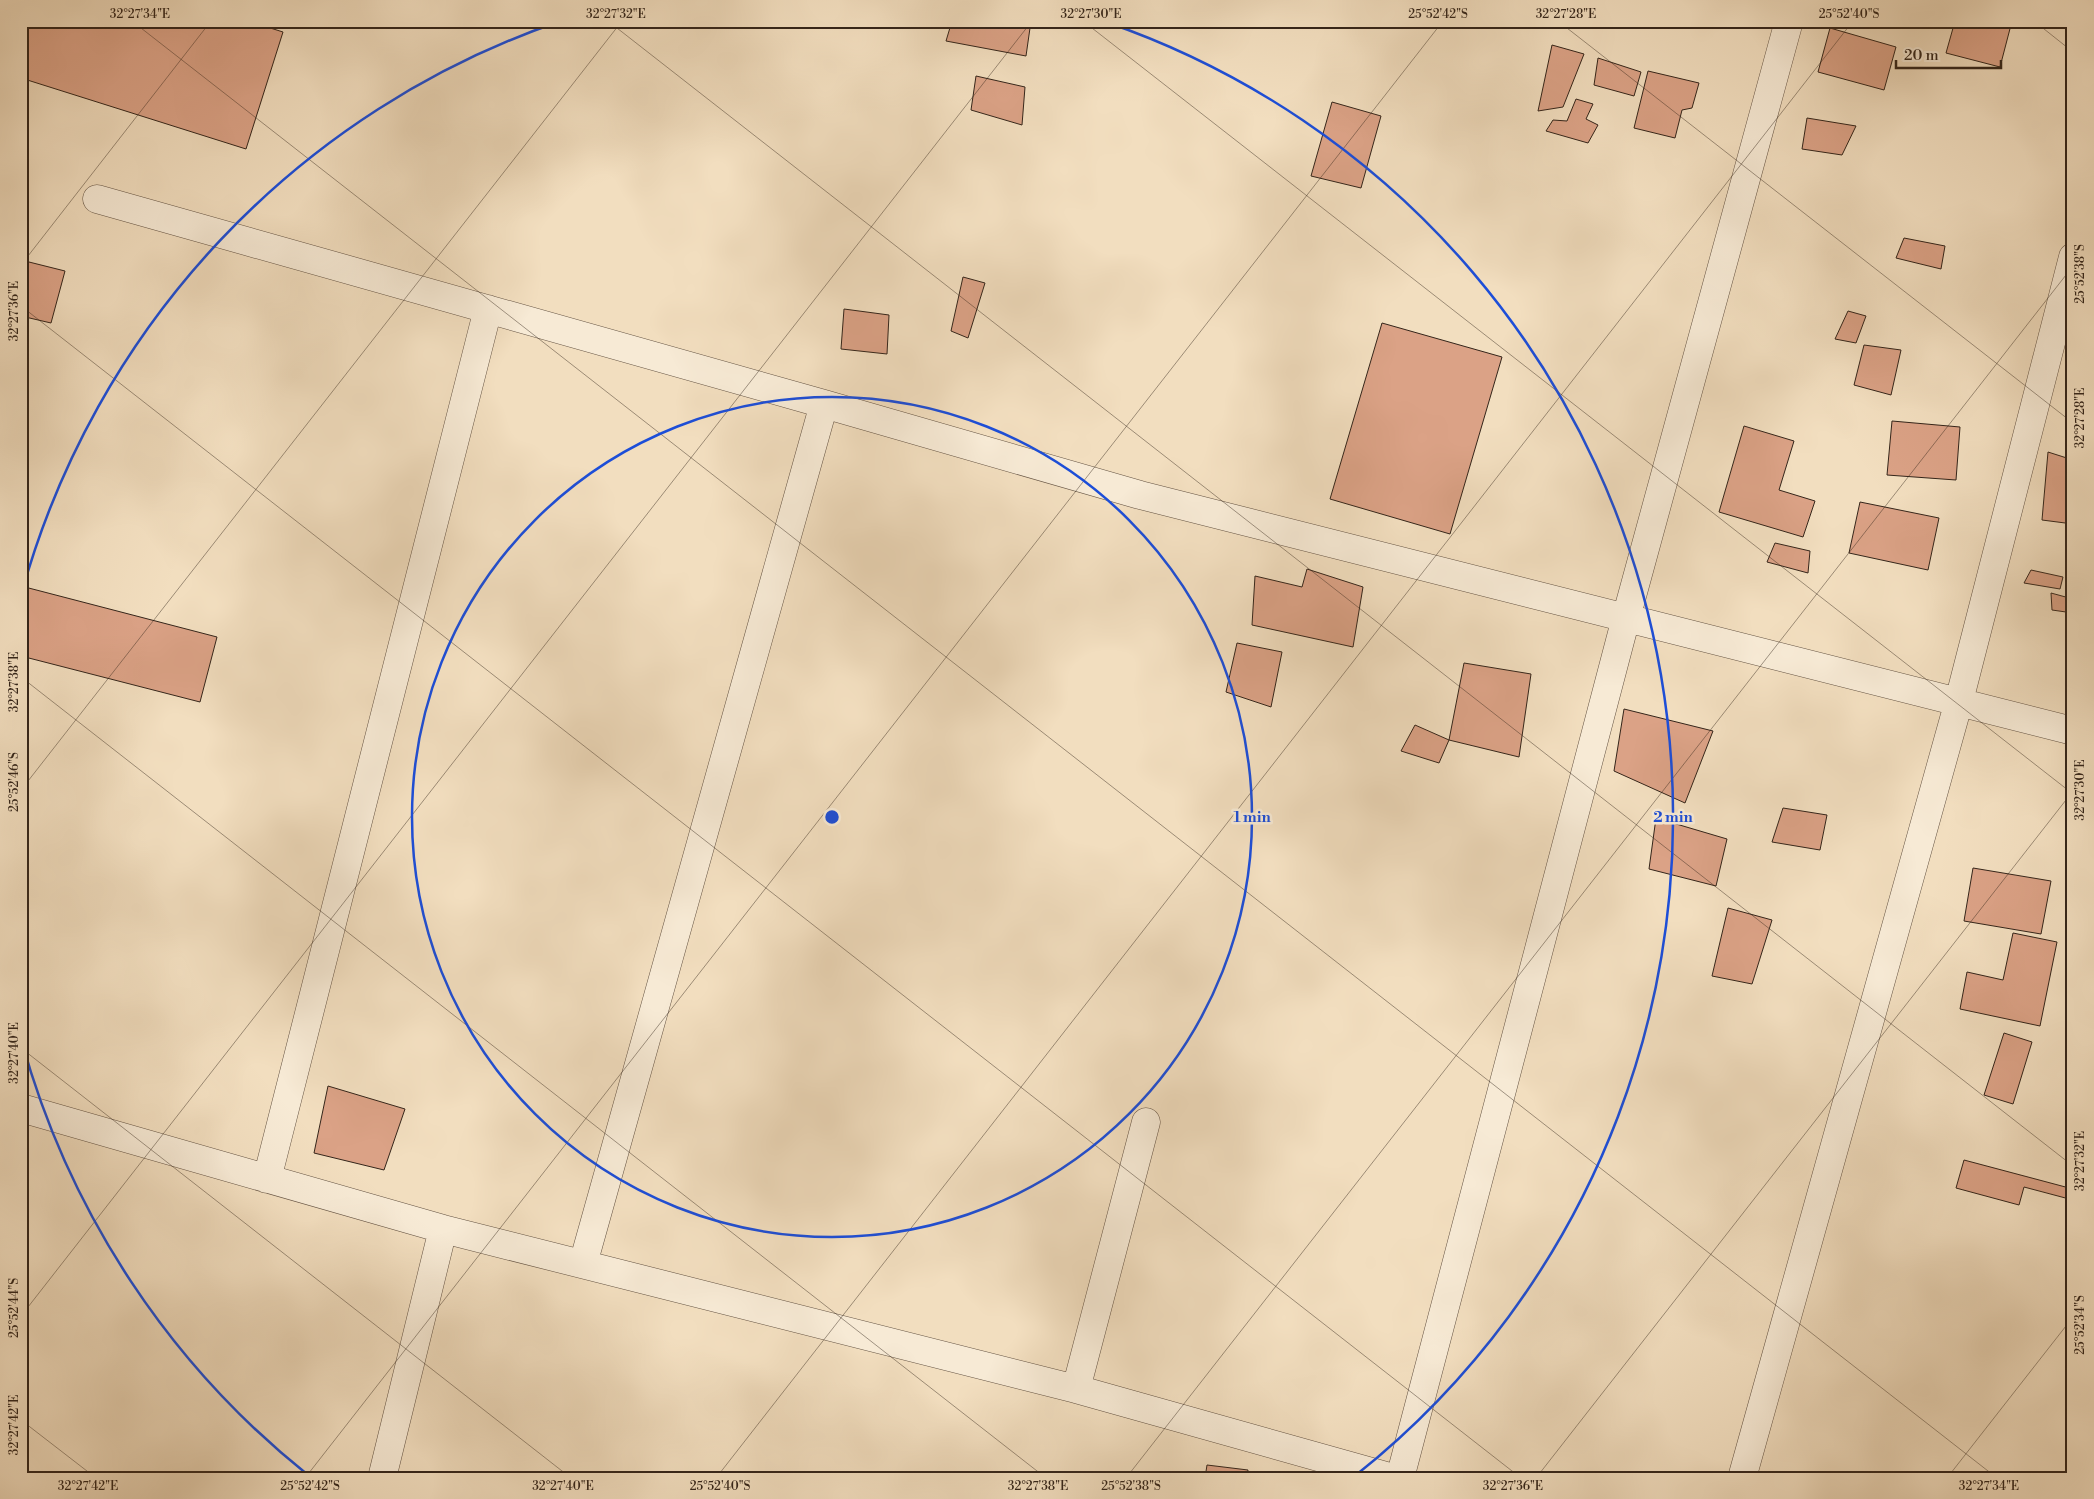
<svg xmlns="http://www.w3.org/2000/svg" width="2094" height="1499" font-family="'Libre Bodoni',serif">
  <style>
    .building { fill: #dba286; stroke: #34251a }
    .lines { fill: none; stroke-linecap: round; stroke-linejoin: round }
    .minor-casing { stroke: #645343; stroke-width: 29 }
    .minor { stroke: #f7ead5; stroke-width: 28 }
    .ticks { fill: none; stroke: #34251a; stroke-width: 1; stroke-opacity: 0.45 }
    .ring { fill: none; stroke: #1d4ed8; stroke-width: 2.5 }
    .centre { fill: #1d4ed8; stroke: #f7ead5; stroke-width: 2.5 }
    .ring-label { font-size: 15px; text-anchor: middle; font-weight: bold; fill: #1d4ed8; stroke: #f7ead5; stroke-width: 5; stroke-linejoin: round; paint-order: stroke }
    .neatline { fill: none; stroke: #34251a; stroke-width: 2 }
    .ticks-label { font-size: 12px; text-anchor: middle; fill: #34251a }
  </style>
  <rect width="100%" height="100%" fill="#f2debf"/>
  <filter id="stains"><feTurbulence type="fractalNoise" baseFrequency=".004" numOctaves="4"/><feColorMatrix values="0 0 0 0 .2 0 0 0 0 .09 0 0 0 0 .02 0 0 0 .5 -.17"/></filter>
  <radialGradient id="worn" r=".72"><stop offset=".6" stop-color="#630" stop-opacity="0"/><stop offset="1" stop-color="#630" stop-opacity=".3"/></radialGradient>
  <!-- building -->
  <path class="building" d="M26 21H248L283 32 246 149 21 78V36Z
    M952 21H1031L1026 56 946 41Z
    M1955 21H2012L2000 67 1946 53Z
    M1830 28 1896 47 1884 90 1818 72Z
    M1552 45 1584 54 1563 107 1538 111Z
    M1598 58 1641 72 1634 96 1594 85Z
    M1648 71 1699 83 1692 108 1682 110 1675 138 1634 128Z
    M976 76 1025 87 1022 125 971 110Z
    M1576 99 1593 104 1586 119 1598 125 1588 143 1546 131 1553 120 1567 121Z
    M1332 102 1381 116 1361 188 1311 176Z
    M1807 118 1856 126 1842 155 1802 149Z
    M1904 238 1945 246 1941 269 1896 258Z
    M21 260 65 271 51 323 21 316Z
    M963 277 985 283 968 338 951 331Z
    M844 309 889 315 887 354 841 349Z
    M1848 311 1866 316 1856 343 1835 339Z
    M1382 323 1502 357 1450 534 1330 499Z
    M1864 345 1901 350 1891 395 1854 385Z
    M1892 421 1960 427 1956 480 1887 475Z
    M1744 426 1794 441 1779 490 1815 501 1803 537 1719 512Z
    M2048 452 2073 460V524L2042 520Z
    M1860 502 1939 518 1928 570 1849 553Z
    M1775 543 1810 551 1808 573 1767 562Z
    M1307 569 1363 587 1353 647 1252 625 1255 576 1302 587Z
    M2031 570 2063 577 2060 589 2024 583Z
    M21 586 217 637 200 702 21 656Z
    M2051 593 2073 599V613L2052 610Z
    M1237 643 1282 652 1271 707 1226 692Z
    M1464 663 1531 674 1519 757 1449 740Z
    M1624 709 1713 731 1685 803 1614 771Z
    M1415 725 1449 740 1439 763 1401 751Z
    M1783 808 1827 815 1820 850 1772 842Z
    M1656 818 1727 839 1716 886 1649 869Z
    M1973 868 2051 881 2041 934 1964 921Z
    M1728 908 1772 920 1752 984 1712 976Z
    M2013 933 2057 942 2040 1026 1960 1009 1967 972 2003 980Z
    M2004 1033 2032 1042 2013 1104 1984 1095Z
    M328 1086 405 1109 384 1170 314 1153Z
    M1964 1160 2073 1189V1200L2024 1187 2019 1205 1956 1188Z
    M1207 1465 1248 1470 1247 1478H1205Z"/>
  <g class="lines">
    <defs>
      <path id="minor" d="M97 199 824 404 1140 495 2073 731
        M21 1108 443 1229 1076 1389 1393 1478
        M267 1179 488 309
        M583 1264 824 404
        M1076 1389 1146 1122
        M382 1478 443 1229
        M1400 1478 1626 618 1789 21
        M1742 1478 1959 701 2073 257"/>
    </defs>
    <!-- minor casing -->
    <use href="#minor" class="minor-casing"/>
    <!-- minor -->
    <use href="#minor" class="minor"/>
  </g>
  <!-- ticks -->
  <path class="ticks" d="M132 21 1997 1478M608 21 2073 1166M1083 21 2073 794M1558 21 2073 423M2034 21 2073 52M21 265 211 21M21 306 1521 1478M21 677 1046 1478M21 790 622 21M21 1048 571 1478M21 1316 1032 21M21 1420 96 1478M305 1478 1443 21M716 1478 1853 21M1126 1478 2073 266M1536 1478 2073 791M1947 1478 2073 1317"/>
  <!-- distance rings -->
  <g class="ring">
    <circle cx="832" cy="817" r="420"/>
    <path d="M308 1475A841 841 0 0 1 22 1042M22 592A841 841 0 0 1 558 22M1106 22A841 841 0 0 1 1356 1475"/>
  </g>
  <circle cx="832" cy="817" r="8" class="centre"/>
  <g class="ring-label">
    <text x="1252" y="822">1 min</text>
    <text x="1673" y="822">2 min</text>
  </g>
  <!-- margin -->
  <rect width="2094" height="1499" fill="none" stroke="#f2debf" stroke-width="55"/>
  <!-- scale -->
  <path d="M1896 60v8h105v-8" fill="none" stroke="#34251a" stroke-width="2.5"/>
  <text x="1904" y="60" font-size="15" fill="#34251a" stroke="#f7ead5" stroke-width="4" paint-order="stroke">20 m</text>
  <rect x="28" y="28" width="2038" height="1444" class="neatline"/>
  <g class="ticks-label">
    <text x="140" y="18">32°27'34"E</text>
    <text x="616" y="18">32°27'32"E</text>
    <text x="1091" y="18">32°27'30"E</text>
    <text x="1438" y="18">25°52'42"S</text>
    <text x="1566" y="18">32°27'28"E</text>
    <text x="1849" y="18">25°52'40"S</text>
    <text transform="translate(2080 274) rotate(-90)" y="4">25°52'38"S</text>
    <text transform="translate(14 311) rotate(-90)" y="4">32°27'36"E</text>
    <text transform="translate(2080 418) rotate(-90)" y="4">32°27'28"E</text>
    <text transform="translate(14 682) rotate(-90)" y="4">32°27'38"E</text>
    <text transform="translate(14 782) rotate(-90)" y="4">25°52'46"S</text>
    <text transform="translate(2080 790) rotate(-90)" y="4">32°27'30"E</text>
    <text transform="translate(14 1053) rotate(-90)" y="4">32°27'40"E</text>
    <text transform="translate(2080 1161) rotate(-90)" y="4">32°27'32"E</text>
    <text transform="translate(14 1308) rotate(-90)" y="4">25°52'44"S</text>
    <text transform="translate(2080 1325) rotate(-90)" y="4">25°52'34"S</text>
    <text transform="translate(14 1425) rotate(-90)" y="4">32°27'42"E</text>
    <text x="88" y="1490">32°27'42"E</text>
    <text x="310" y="1490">25°52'42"S</text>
    <text x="563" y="1490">32°27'40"E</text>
    <text x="720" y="1490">25°52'40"S</text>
    <text x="1038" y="1490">32°27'38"E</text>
    <text x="1131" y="1490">25°52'38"S</text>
    <text x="1513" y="1490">32°27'36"E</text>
    <text x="1989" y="1490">32°27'34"E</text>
  </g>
  <rect width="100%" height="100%" filter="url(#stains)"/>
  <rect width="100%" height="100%" fill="url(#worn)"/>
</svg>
